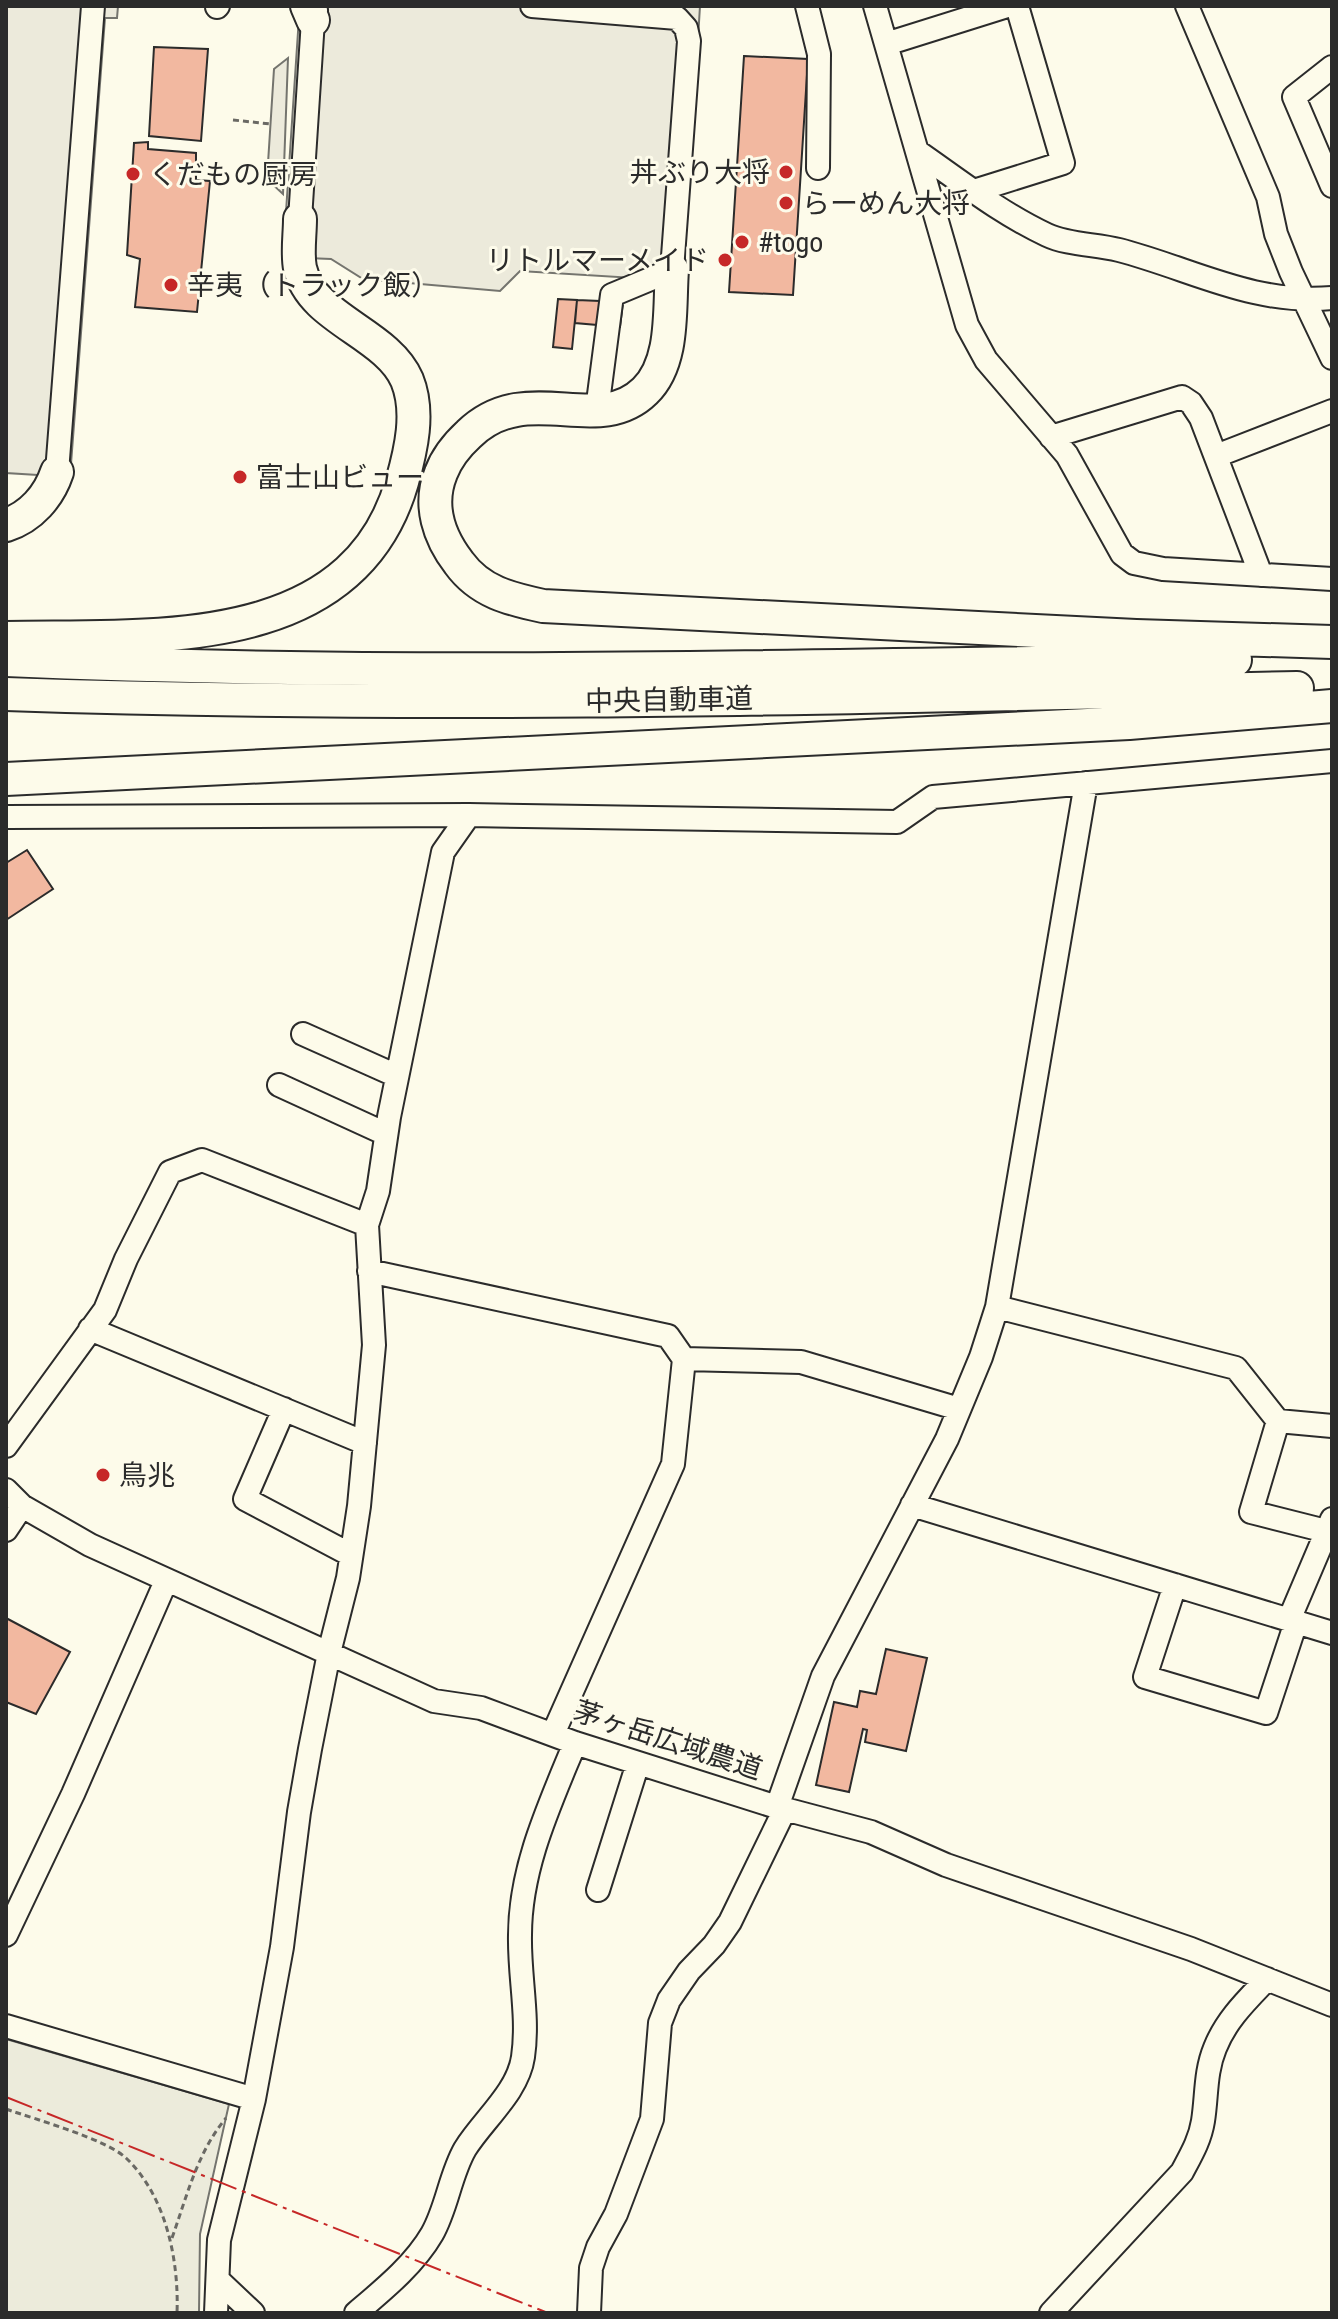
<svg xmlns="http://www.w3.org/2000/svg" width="1338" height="2319" font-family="'Roboto Condensed','Noto Sans JP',sans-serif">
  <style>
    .green { fill: #ecebdb; stroke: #74746e; stroke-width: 2 }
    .parking { fill: #eceadb; stroke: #74746e; stroke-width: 2 }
    .building { fill: #f2b8a0; stroke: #2b2b2b; stroke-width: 2 }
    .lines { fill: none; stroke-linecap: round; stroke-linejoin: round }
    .minor-casing { stroke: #2b2b2b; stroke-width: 26 }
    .highway-casing { stroke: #2b2b2b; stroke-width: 36 }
    .path { stroke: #6a6964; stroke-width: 3; stroke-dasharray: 6 4; stroke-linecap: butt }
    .minor { stroke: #fdfbea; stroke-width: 22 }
    .highway { stroke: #fdfbea; stroke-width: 32 }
    .power { stroke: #c62828; stroke-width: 2; stroke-dasharray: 28 6 4 6; stroke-linecap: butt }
    .poi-dot { fill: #c62828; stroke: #fdfbea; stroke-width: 3 }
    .labels { text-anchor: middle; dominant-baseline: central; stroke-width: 6; stroke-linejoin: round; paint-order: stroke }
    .poi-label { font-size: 28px; fill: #2b2b2b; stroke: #fdfbea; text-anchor: start }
    .street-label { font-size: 28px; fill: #2b2b2b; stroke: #fdfbea }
  </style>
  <rect width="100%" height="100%" fill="#fdfbea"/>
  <!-- green -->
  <path class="green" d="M6 2039 229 2104 200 2234 199 2313H6Z"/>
  <!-- parking -->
  <path class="parking" d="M6 6H118L117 18H105L70 477 6 473Z
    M306 6H700L683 281 520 271 500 291 363 279 331 259 283 257 299 17Z
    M288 58 283 194 267 179 274 69Z"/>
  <!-- building -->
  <path class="building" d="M154 47 208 49 201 141 149 136Z
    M744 56 808 59 793 295 729 292Z
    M148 142V149L196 153V180L210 181 197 312 135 307 140 259 127 255 134 143Z
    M558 299 577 300 572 349 553 347Z
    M577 300 623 302 620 327 575 323Z
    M27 850 53 889 6 920V863Z
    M6 1618 70 1652 36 1714 6 1702Z
    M886 1649 927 1658 906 1751 865 1742 867 1730 863 1729 849 1792 816 1785 834 1702 857 1707 860 1691 876 1694Z"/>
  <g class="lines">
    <defs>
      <path id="minor" d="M532 6 677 18 686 28 689 41 672 270 612 295 597 410
        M807 6 819 54 818 168
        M875 6 967 325 986 360 1067 455 1122 554 1134 563 1163 569 1332 579
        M1187 6 1268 197 1276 234 1291 272 1332 358
        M217 7 218 6
        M886 44 1007 6
        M1332 67 1294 97 1332 186
        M918 152C960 181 1000 213 1047 235 1068 245 1096 244 1119 250 1192 269 1253 305 1332 298
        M974 191 1063 163 1017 6
        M300 219 313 20 316 10
        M1051 437 1182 397 1191 403 1201 418 1261 575
        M1216 456 1332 411
        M57 472 93 6
        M6 817 469 815 897 822 933 797 1332 761
        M303 1034 397 1076
        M279 1085 386 1134
        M369 1271 668 1336 684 1359 673 1464 553 1734
        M997 1307 1236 1368 1278 1421 1332 1426
        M90 1329 365 1443
        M684 1359 801 1362 959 1409
        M284 1409 245 1499 351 1555
        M1278 1421 1251 1512 1326 1531
        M6 1446 105 1310 126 1259 170 1172 202 1160 367 1225
        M6 1490 22 1506 90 1545 434 1701 481 1708 575 1743 777 1807 871 1832 946 1865 1191 1949 1332 2005
        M912 1505 1332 1633
        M6 1530 22 1506
        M1175 1585 1145 1677 1266 1713 1296 1622
        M1289 1620 1332 1519
        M777 1807 823 1676 947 1439 981 1357 997 1307 1086 783
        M598 1890 638 1763
        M6 1935 73 1794 166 1581
        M6 2026 254 2099
        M218 2280 253 2313
        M216 2313 219 2240 254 2099 282 1947 299 1812 310 1749 329 1653 348 1578 359 1506 374 1345 367 1225 378 1191 389 1117 443 852 469 815
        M356 2313C383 2290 414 2265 432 2234 447 2208 450 2175 465 2149 483 2120 518 2092 523 2057 529 2016 519 1976 520 1935 520 1867 550 1804 575 1743
        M589 2313 591 2268 598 2247 616 2214 652 2119 660 2023 669 2000 689 1971 714 1945 730 1922 785 1809
        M1051 2313 1182 2172C1191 2155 1200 2140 1203 2121 1207 2096 1205 2072 1215 2048 1226 2020 1246 2001 1267 1979"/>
      <path id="highway" d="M307 6 313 20
        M672 270C669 308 675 362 645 391 597 438 527 378 469 434 457 445 447 457 441 473 428 505 439 537 459 563 480 592 510 599 543 606L1136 636 1332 642
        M6 525C31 517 49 496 57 472
        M6 638C148 635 352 655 402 482 411 450 420 412 407 380 387 333 311 319 300 268 297 253 300 235 300 219
        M6 660C415 678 825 665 1235 660
        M6 694C436 709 867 697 1297 688
        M6 779 1129 723 1332 706"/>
    </defs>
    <!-- minor casing -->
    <use href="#minor" class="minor-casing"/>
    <!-- highway casing -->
    <use href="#highway" class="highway-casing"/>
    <!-- path -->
    <path class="path" d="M233 120 271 124
      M6 2109C34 2119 106 2139 126 2158 166 2196 179 2260 177 2313
      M172 2238C187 2196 197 2153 226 2118"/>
    <!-- minor -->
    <use href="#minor" class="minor"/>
    <!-- highway -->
    <use href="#highway" class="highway"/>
    <!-- power -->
    <path class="power" d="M6 2097 548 2313"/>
  </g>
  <!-- markers -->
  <g class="poi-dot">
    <circle cx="786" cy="172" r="8"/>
    <circle cx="133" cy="174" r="8"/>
    <circle cx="786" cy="203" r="8"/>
    <circle cx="742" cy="242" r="8"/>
    <circle cx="725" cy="260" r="8"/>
    <circle cx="171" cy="285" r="8"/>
    <circle cx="240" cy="477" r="8"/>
    <circle cx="103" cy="1475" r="8"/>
  </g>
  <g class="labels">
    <!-- poi labels -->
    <g class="poi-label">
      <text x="770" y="172" text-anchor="end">丼ぶり大将</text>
      <text x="149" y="174">くだもの厨房</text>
      <text x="802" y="203">らーめん大将</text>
      <text x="758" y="242">#togo</text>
      <text x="709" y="260" text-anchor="end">リトルマーメイド</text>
      <text x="187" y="285">辛夷（トラック飯）</text>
      <text x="256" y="477">富士山ビュー</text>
      <text x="119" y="1475">鳥兆</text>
    </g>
    <!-- street labels -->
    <g class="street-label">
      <text transform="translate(669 700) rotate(-1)">中央自動車道</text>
      <text transform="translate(668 1740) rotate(18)">茅ヶ岳広域農道</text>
    </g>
  </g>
  <!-- border -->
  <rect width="1338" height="2319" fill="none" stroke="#2b2b2b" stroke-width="16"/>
</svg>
